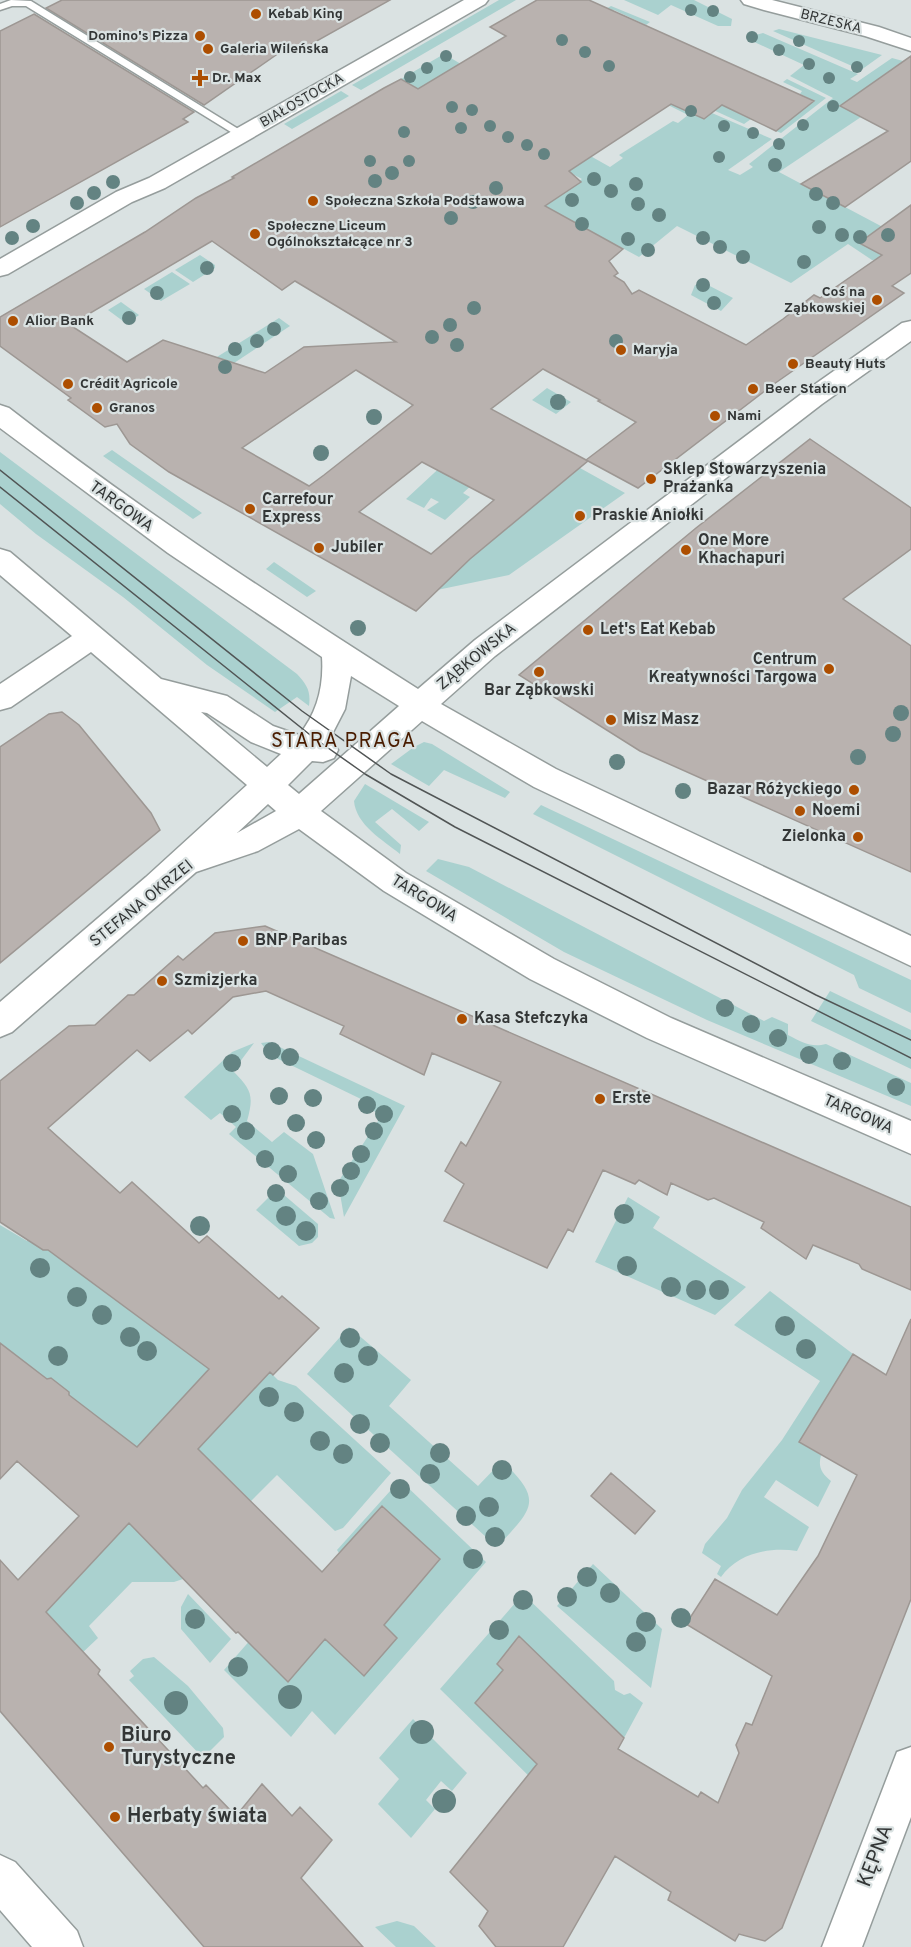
<svg xmlns="http://www.w3.org/2000/svg" width="911" height="1947" font-family="Overpass,sans-serif">
  <style>
    .green { fill: #aad1cf }
    .building { fill: #b9b2af; stroke: #9d9793; stroke-width: 1.5; fill-rule: evenodd }
    .lines { fill: none; stroke-linecap: round; stroke-linejoin: round }
    .lane-casing { stroke: #959d9c; stroke-width: 3 }
    .street-casing { stroke: #959d9c; stroke-width: 3 }
    .secondary-casing { stroke: #959d9c; stroke-width: 3 }
    .lane { fill: #fff; fill-rule: evenodd }
    .street { fill: #fff; fill-rule: evenodd }
    .secondary { fill: #fff; fill-rule: evenodd }
    .tram { stroke: #515555; stroke-width: 1.5 }
    .tree { fill: #638382 }
    .poi-dot { fill: #ad4e00; stroke: #dae2e2; stroke-width: 2 }
    .labels { text-anchor: middle; dominant-baseline: central; stroke-width: 4.5; stroke-linejoin: round; paint-order: stroke }
    .far-poi-label { font-size: 14px; font-weight: bold; fill: #333636; stroke: #dae2e2; text-anchor: start }
    .far-street-label { font-size: 14px; fill: #333636; stroke: #dae2e2 }
    .poi-label { font-size: 16px; font-weight: bold; fill: #333636; stroke: #dae2e2; text-anchor: start }
    .street-label { font-size: 16px; fill: #333636; stroke: #dae2e2 }
    .quarter-label { font-size: 20px; letter-spacing: 1.5px; fill: #491c00; stroke: #dae2e2 }
    .near-poi-label { font-size: 20px; font-weight: bold; fill: #333636; stroke: #dae2e2; text-anchor: start }
    .near-street-label { font-size: 20px; fill: #333636; stroke: #dae2e2 }
  </style>
  <rect width="100%" height="100%" fill="#dae2e2"/>
  <!-- green -->
  <path class="green" d="M499 0H516L361 90 352 85Z
    M624 0H694L732 19 731 26H718L671 5 658 15Z
    M611 6 650 22 646 25 614 10 576 37 751 119 744 124 555 38Z
    M779 29 882 55 861 70 773 31Z
    M763 33 858 74 850 79 857 82 892 58 903 61 840 106 861 117 779 172 911 242 860 243 870 249 874 247 882 252 879 254 887 259 872 260 848 244 791 283 677 226 639 257 615 244 590 263 605 239 545 206 582 179 497 135 401 79 444 54 471 70 455 80 610 167 623 158 619 155 673 121 678 123 688 115 664 103 675 97 772 139 728 170 740 175 753 167 749 164 833 98 790 76 804 65 752 41V36Z
    M787 79 826 98 781 133 776 131 814 101 800 94 802 91 783 82Z
    M341 91 349 96 292 129 284 124Z
    M200 255 215 265V268L193 282 175 270Z
    M172 272 190 284 161 301 144 289Z
    M704 283 733 298 721 311 691 295 695 285Z
    M121 302 139 315 127 324 108 310Z
    M279 318 290 326 222 371 209 362Z
    M547 388 571 402 556 414 532 400Z
    M112 450 202 513 193 519 103 456Z
    M0 452 297 674C307 685 311 691 309 706L297 697 275 712 207 665 123 597 36 534 0 504Z
    M447 461 449 477 462 483 471 475 474 483 463 493 470 497 445 520 427 510 439 502 431 498 424 508 406 499Z
    M580 468 625 493 509 575 437 590 470 559Z
    M274 562 316 591 307 597 266 569Z
    M424 742 432 744 510 792 505 798 444 770 429 786 391 764 414 747Z
    M365 784 429 822 419 831 392 809 375 822 401 845 400 854C383 840 356 825 354 801Z
    M541 805 911 980V1013L859 988 854 975 533 814Z
    M438 859 469 867 764 1021 772 1017 788 1024V1035C802 1042 811 1048 826 1044L911 1083V1106L707 1020 564 952 426 871Z
    M830 991 911 1030V1069L811 1021Z
    M269 1042 405 1106 344 1217 338 1182 382 1115 361 1105 363 1100 270 1055 261 1043Z
    M254 1043 233 1071C252 1090 254 1096 247 1121L272 1142 284 1132 313 1154 335 1219 330 1218 229 1134 236 1127 220 1113 211 1120 184 1097 232 1052Z
    M277 1189 318 1224V1237L312 1243 299 1246 256 1210Z
    M628 1197 660 1217 653 1228 746 1287 715 1315 595 1262Z
    M0 1225 27 1241 28 1239 43 1250H48L201 1363 240 1339 188 1396 183 1397 132 1455 125 1438 69 1395V1392L51 1378 47 1379 0 1343Z
    M770 1291 853 1354 799 1442 821 1455C818 1467 821 1473 831 1481L818 1507 776 1480 764 1497 809 1527 797 1551C769 1547 738 1553 721 1577L717 1574 721 1566 702 1553 705 1544 727 1518 742 1490 782 1440 820 1381 734 1325Z
    M349 1327 411 1380 389 1406 478 1486 502 1461C545 1501 532 1509 497 1547L307 1374Z
    M267 1369 278 1380 296 1386 391 1473 343 1528 335 1531 277 1475 251 1501 197 1448Z
    M400 1480 486 1562 335 1735 312 1711 291 1737 224 1670 252 1638 255 1649 288 1681 325 1639 364 1676 397 1638 370 1612 398 1609 440 1560 383 1506 339 1553 337 1550Z
    M129 1523 183 1579 174 1582H132L89 1626 98 1638 80 1655 44 1615Z
    M593 1564 662 1629 651 1688 557 1606Z
    M188 1594 231 1639 210 1663 181 1629V1607Z
    M523 1594 614 1681 615 1690 624 1695 630 1693 643 1703 624 1738 518 1637 497 1663 503 1670 476 1703 545 1772 536 1783 440 1689Z
    M154 1657 188 1686 223 1728 224 1737 203 1758 129 1680 134 1676 130 1671 143 1659Z
    M413 1719 467 1773 452 1791 441 1781 426 1800 435 1809 411 1838 378 1804 399 1779 379 1758Z
    M397 1921 414 1926 436 1947H396L375 1927Z"/>
  <!-- building -->
  <path class="building" d="M62 0H390L299 51 289 46 204 105 46 8Z
    M537 0H589L814 101 776 131 722 105 704 119 671 104 569 171 581 182 545 206 623 249 609 261 618 273 614 276 624 282 632 294 639 290 746 345 783 319 814 295 820 298 882 255 859 243 911 205V273L892 286 904 293 774 384 638 488 588 461 470 559 416 611 169 472 130 444 117 424 105 427 68 400 71 398 0 346V317L145 232 196 198 234 178 232 177 384 88 401 79 418 89 506 36 490 27ZM212 241 282 290 295 281 396 342 304 347 265 373 163 340 127 362 70 325ZM543 369 600 400 598 401 636 422 586 460 588 461 491 409ZM356 370 413 405 324 475 309 486 242 448ZM422 462 494 500 431 554 359 512Z
    M34 14 194 112 183 119 188 122 0 227V31Z
    M911 56V161L845 207 801 184 888 131 840 106Z
    M810 439 911 508V549L843 599 911 646V872L640 751 519 675 696 528Z
    M62 712 79 725 151 813 160 830 0 963V747L49 714Z
    M265 926 911 1207V1290L862 1269 859 1264 813 1245 806 1259 761 1228 764 1222 714 1198 708 1200 671 1183 667 1195 639 1180 635 1184 603 1170 573 1232 568 1229 547 1268 444 1221 464 1184 445 1171 461 1142 466 1146 501 1082 432 1053 424 1075 340 1034 344 1026 266 991 233 997 192 1034 188 1030 150 1061 137 1050 48 1128 120 1193 132 1182 199 1243 207 1236 279 1299 282 1296 319 1328 273 1375 270 1372 198 1449 322 1572 382 1506 440 1559 384 1625 397 1638 364 1676 325 1639 288 1682 238 1632 236 1633 129 1523 46 1612 100 1670 98 1674 203 1788 206 1785 236 1816 262 1784 292 1816 300 1807 332 1840 301 1878 363 1947H204L0 1711V1560L18 1580 79 1516 17 1461 0 1479V1343L47 1379 51 1378 69 1392V1395L137 1447 209 1369 48 1250H43L0 1222V1081L69 1026 95 1025 128 995H134L178 956 183 960 215 933Z
    M911 1319V1599L782 1928 765 1941 739 1934 735 1941 668 1900 671 1892 615 1856 563 1947H496L479 1926 488 1911 450 1872 537 1764 475 1703 503 1670 497 1664 519 1636 624 1738 618 1749 698 1797 701 1792 718 1803 739 1753 736 1745 746 1723 752 1725 772 1676 686 1624 715 1579 777 1615 818 1556 857 1475 799 1442 853 1354 886 1375Z
    M611 1473 655 1511 635 1534 591 1496Z"/>
  <g class="lines">
    <defs>
      <path id="lane" d="M11 0 31 1 248 135 239 137 26 6H12L0 10V4Z"/>
      <path id="street" d="M464 0H488L485 4 165 188 132 202 8 274 0 276V259L116 192 149 178Z
        M741 0H772L879 27 911 38V51L865 36 764 10 744 4Z
        M911 1747V1817L862 1947H822L897 1752Z"/>
      <path id="secondary" d="M911 321V341L822 404 495 656 441 704 556 769 911 936V966L534 787 422 721 321 811 406 873 554 959 671 1018 911 1121V1154L647 1038 530 979 384 891 299 829 258 851 196 872 12 1032 0 1037V1002L146 877 247 785 91 652 11 707 0 710V684L72 636 0 575V549L10 552 161 679 227 696 273 726 299 735C317 713 324 686 322 657L168 553 0 428V405L9 408C140 510 278 600 418 689L475 640 804 392 902 323ZM351 676 399 706 299 794 288 785 312 761 323 762 334 758 338 750 334 742 329 740 345 709ZM201 712 207 713 251 742 281 754 267 767ZM268 804 276 811 237 833Z
        M0 1855 15 1862 77 1931 83 1947H32L0 1910Z"/>
    </defs>
    <!-- lane casing -->
    <use href="#lane" class="lane-casing"/>
    <!-- street casing -->
    <use href="#street" class="street-casing"/>
    <!-- secondary casing -->
    <use href="#secondary" class="secondary-casing"/>
    <!-- lane -->
    <use href="#lane" class="lane"/>
    <!-- street -->
    <use href="#street" class="street"/>
    <!-- secondary -->
    <use href="#secondary" class="secondary"/>
    <!-- tram -->
    <path class="tram" d="M0 470 302 711 391 774 816 995 911 1040
      M0 487 314 738 365 774 455 827 911 1058"/>
  </g>
  <!-- trees -->
  <g class="tree">
    <circle cx="691" cy="10" r="6"/>
    <circle cx="713" cy="11" r="6"/>
    <circle cx="752" cy="37" r="6"/>
    <circle cx="562" cy="40" r="6"/>
    <circle cx="799" cy="41" r="6"/>
    <circle cx="779" cy="50" r="6"/>
    <circle cx="585" cy="52" r="6"/>
    <circle cx="446" cy="56" r="6"/>
    <circle cx="809" cy="64" r="6"/>
    <circle cx="609" cy="66" r="6"/>
    <circle cx="857" cy="67" r="6"/>
    <circle cx="427" cy="68" r="6"/>
    <circle cx="410" cy="77" r="6"/>
    <circle cx="829" cy="78" r="6"/>
    <circle cx="833" cy="106" r="6"/>
    <circle cx="452" cy="107" r="6"/>
    <circle cx="472" cy="110" r="6"/>
    <circle cx="691" cy="111" r="6"/>
    <circle cx="803" cy="125" r="6"/>
    <circle cx="490" cy="126" r="6"/>
    <circle cx="724" cy="126" r="6"/>
    <circle cx="461" cy="128" r="6"/>
    <circle cx="404" cy="132" r="6"/>
    <circle cx="753" cy="133" r="6"/>
    <circle cx="508" cy="137" r="6"/>
    <circle cx="779" cy="144" r="6"/>
    <circle cx="527" cy="145" r="6"/>
    <circle cx="544" cy="154" r="6"/>
    <circle cx="719" cy="157" r="6"/>
    <circle cx="370" cy="161" r="6"/>
    <circle cx="409" cy="161" r="6"/>
    <circle cx="775" cy="165" r="7"/>
    <circle cx="392" cy="173" r="7"/>
    <circle cx="594" cy="179" r="7"/>
    <circle cx="375" cy="181" r="7"/>
    <circle cx="113" cy="182" r="7"/>
    <circle cx="636" cy="184" r="7"/>
    <circle cx="496" cy="188" r="7"/>
    <circle cx="611" cy="191" r="7"/>
    <circle cx="94" cy="193" r="7"/>
    <circle cx="816" cy="194" r="7"/>
    <circle cx="572" cy="200" r="7"/>
    <circle cx="473" cy="202" r="7"/>
    <circle cx="77" cy="203" r="7"/>
    <circle cx="833" cy="203" r="7"/>
    <circle cx="638" cy="204" r="7"/>
    <circle cx="659" cy="215" r="7"/>
    <circle cx="451" cy="218" r="7"/>
    <circle cx="582" cy="224" r="7"/>
    <circle cx="33" cy="226" r="7"/>
    <circle cx="819" cy="227" r="7"/>
    <circle cx="842" cy="235" r="7"/>
    <circle cx="888" cy="235" r="7"/>
    <circle cx="860" cy="237" r="7"/>
    <circle cx="12" cy="238" r="7"/>
    <circle cx="703" cy="238" r="7"/>
    <circle cx="628" cy="239" r="7"/>
    <circle cx="720" cy="247" r="7"/>
    <circle cx="648" cy="250" r="7"/>
    <circle cx="743" cy="257" r="7"/>
    <circle cx="804" cy="262" r="7"/>
    <circle cx="207" cy="268" r="7"/>
    <circle cx="703" cy="285" r="7"/>
    <circle cx="157" cy="293" r="7"/>
    <circle cx="714" cy="303" r="7"/>
    <circle cx="474" cy="308" r="7"/>
    <circle cx="129" cy="318" r="7"/>
    <circle cx="450" cy="325" r="7"/>
    <circle cx="274" cy="329" r="7"/>
    <circle cx="432" cy="337" r="7"/>
    <circle cx="257" cy="341" r="7"/>
    <circle cx="616" cy="341" r="7"/>
    <circle cx="457" cy="345" r="7"/>
    <circle cx="235" cy="349" r="7"/>
    <circle cx="225" cy="367" r="7"/>
    <circle cx="558" cy="402" r="8"/>
    <circle cx="374" cy="417" r="8"/>
    <circle cx="321" cy="453" r="8"/>
    <circle cx="358" cy="628" r="8"/>
    <circle cx="901" cy="713" r="8"/>
    <circle cx="893" cy="734" r="8"/>
    <circle cx="858" cy="757" r="8"/>
    <circle cx="617" cy="762" r="8"/>
    <circle cx="683" cy="791" r="8"/>
    <circle cx="725" cy="1008" r="9"/>
    <circle cx="751" cy="1024" r="9"/>
    <circle cx="778" cy="1038" r="9"/>
    <circle cx="272" cy="1051" r="9"/>
    <circle cx="809" cy="1055" r="9"/>
    <circle cx="290" cy="1057" r="9"/>
    <circle cx="842" cy="1061" r="9"/>
    <circle cx="232" cy="1063" r="9"/>
    <circle cx="896" cy="1087" r="9"/>
    <circle cx="279" cy="1096" r="9"/>
    <circle cx="313" cy="1098" r="9"/>
    <circle cx="367" cy="1105" r="9"/>
    <circle cx="232" cy="1114" r="9"/>
    <circle cx="384" cy="1114" r="9"/>
    <circle cx="296" cy="1123" r="9"/>
    <circle cx="246" cy="1131" r="9"/>
    <circle cx="374" cy="1131" r="9"/>
    <circle cx="316" cy="1140" r="9"/>
    <circle cx="361" cy="1154" r="9"/>
    <circle cx="265" cy="1159" r="9"/>
    <circle cx="351" cy="1171" r="9"/>
    <circle cx="288" cy="1174" r="9"/>
    <circle cx="340" cy="1188" r="9"/>
    <circle cx="276" cy="1193" r="9"/>
    <circle cx="319" cy="1201" r="9"/>
    <circle cx="624" cy="1214" r="10"/>
    <circle cx="286" cy="1216" r="10"/>
    <circle cx="200" cy="1226" r="10"/>
    <circle cx="306" cy="1231" r="10"/>
    <circle cx="627" cy="1266" r="10"/>
    <circle cx="40" cy="1268" r="10"/>
    <circle cx="671" cy="1287" r="10"/>
    <circle cx="696" cy="1290" r="10"/>
    <circle cx="719" cy="1290" r="10"/>
    <circle cx="77" cy="1297" r="10"/>
    <circle cx="102" cy="1315" r="10"/>
    <circle cx="785" cy="1326" r="10"/>
    <circle cx="130" cy="1337" r="10"/>
    <circle cx="350" cy="1338" r="10"/>
    <circle cx="806" cy="1349" r="10"/>
    <circle cx="147" cy="1351" r="10"/>
    <circle cx="58" cy="1356" r="10"/>
    <circle cx="368" cy="1356" r="10"/>
    <circle cx="344" cy="1373" r="10"/>
    <circle cx="269" cy="1397" r="10"/>
    <circle cx="294" cy="1412" r="10"/>
    <circle cx="360" cy="1424" r="10"/>
    <circle cx="320" cy="1441" r="10"/>
    <circle cx="380" cy="1443" r="10"/>
    <circle cx="440" cy="1453" r="10"/>
    <circle cx="343" cy="1454" r="10"/>
    <circle cx="502" cy="1470" r="10"/>
    <circle cx="430" cy="1474" r="10"/>
    <circle cx="400" cy="1489" r="10"/>
    <circle cx="489" cy="1507" r="10"/>
    <circle cx="466" cy="1516" r="10"/>
    <circle cx="495" cy="1537" r="10"/>
    <circle cx="473" cy="1559" r="10"/>
    <circle cx="587" cy="1577" r="10"/>
    <circle cx="610" cy="1593" r="10"/>
    <circle cx="567" cy="1597" r="10"/>
    <circle cx="523" cy="1600" r="10"/>
    <circle cx="681" cy="1618" r="10"/>
    <circle cx="195" cy="1619" r="10"/>
    <circle cx="646" cy="1622" r="10"/>
    <circle cx="499" cy="1630" r="10"/>
    <circle cx="636" cy="1642" r="10"/>
    <circle cx="238" cy="1667" r="10"/>
    <circle cx="290" cy="1697" r="12"/>
    <circle cx="176" cy="1703" r="12"/>
    <circle cx="422" cy="1732" r="12"/>
    <circle cx="444" cy="1801" r="12"/>
  </g>
  <!-- markers -->
  <g class="poi-dot">
    <circle cx="256" cy="14" r="6"/>
    <circle cx="200" cy="36" r="6"/>
    <circle cx="208" cy="49" r="6"/>
    <path d="M197 69h6v6h6v6h-6v6h-6v-6h-6v-6h6z"/>
    <circle cx="313" cy="201" r="6"/>
    <circle cx="255" cy="234" r="6"/>
    <circle cx="877" cy="300" r="6"/>
    <circle cx="13" cy="321" r="6"/>
    <circle cx="621" cy="350" r="6"/>
    <circle cx="793" cy="364" r="6"/>
    <circle cx="68" cy="384" r="6"/>
    <circle cx="753" cy="389" r="6"/>
    <circle cx="97" cy="408" r="6"/>
    <circle cx="715" cy="416" r="6"/>
    <circle cx="651" cy="479" r="6"/>
    <circle cx="250" cy="509" r="6"/>
    <circle cx="580" cy="516" r="6"/>
    <circle cx="319" cy="548" r="6"/>
    <circle cx="686" cy="550" r="6"/>
    <circle cx="588" cy="630" r="6"/>
    <circle cx="829" cy="669" r="6"/>
    <circle cx="539" cy="672" r="6"/>
    <circle cx="611" cy="720" r="6"/>
    <circle cx="854" cy="790" r="6"/>
    <circle cx="800" cy="811" r="6"/>
    <circle cx="858" cy="837" r="6"/>
    <circle cx="243" cy="941" r="6"/>
    <circle cx="162" cy="981" r="6"/>
    <circle cx="462" cy="1019" r="6"/>
    <circle cx="600" cy="1099" r="6"/>
    <circle cx="109" cy="1747" r="6"/>
    <circle cx="115" cy="1817" r="6"/>
  </g>
  <g class="labels">
    <!-- far-poi labels -->
    <g class="far-poi-label">
      <text x="268" y="14">Kebab King</text>
      <text x="188" y="36" text-anchor="end">Domino's Pizza</text>
      <text x="220" y="49">Galeria Wileńska</text>
      <text x="212" y="78">Dr. Max</text>
      <text x="325" y="201">Społeczna Szkoła Podstawowa</text>
      <text x="267" y="226">Społeczne Liceum<tspan x="267" dy="16">Ogólnokształcące nr 3</tspan></text>
      <text x="865" y="292" text-anchor="end">Coś na<tspan x="865" dy="16">Ząbkowskiej</tspan></text>
      <text x="25" y="321">Alior Bank</text>
      <text x="633" y="350">Maryja</text>
      <text x="805" y="364">Beauty Huts</text>
      <text x="80" y="384">Crédit Agricole</text>
      <text x="765" y="389">Beer Station</text>
      <text x="109" y="408">Granos</text>
      <text x="727" y="416">Nami</text>
    </g>
    <!-- far-street labels -->
    <g class="far-street-label">
      <text transform="translate(831 22) rotate(14)">BRZESKA</text>
      <text transform="translate(302 101) rotate(-30)">BIAŁOSTOCKA</text>
    </g>
    <!-- poi labels -->
    <g class="poi-label">
      <text x="663" y="470">Sklep Stowarzyszenia<tspan x="663" dy="18">Prażanka</tspan></text>
      <text x="262" y="500">Carrefour<tspan x="262" dy="18">Express</tspan></text>
      <text x="592" y="516">Praskie Aniołki</text>
      <text x="698" y="541">One More<tspan x="698" dy="18">Khachapuri</tspan></text>
      <text x="331" y="548">Jubiler</text>
      <text x="600" y="630">Let's Eat Kebab</text>
      <text x="817" y="660" text-anchor="end">Centrum<tspan x="817" dy="18">Kreatywności Targowa</tspan></text>
      <text x="539" y="691" text-anchor="middle">Bar Ząbkowski</text>
      <text x="623" y="720">Misz Masz</text>
      <text x="842" y="790" text-anchor="end">Bazar Różyckiego</text>
      <text x="812" y="811">Noemi</text>
      <text x="846" y="837" text-anchor="end">Zielonka</text>
      <text x="255" y="941">BNP Paribas</text>
      <text x="174" y="981">Szmizjerka</text>
      <text x="474" y="1019">Kasa Stefczyka</text>
      <text x="612" y="1099">Erste</text>
    </g>
    <!-- street labels -->
    <g class="street-label">
      <text transform="translate(121 507) rotate(36)">TARGOWA</text>
      <text transform="translate(477 657) rotate(-39)">ZĄBKOWSKA</text>
      <text transform="translate(424 899) rotate(32)">TARGOWA</text>
      <text transform="translate(142 904) rotate(-39)">STEFANA OKRZEI</text>
      <text transform="translate(858 1115) rotate(24)">TARGOWA</text>
    </g>
    <!-- quarter labels -->
    <g class="quarter-label">
      <text x="344" y="742">STARA PRAGA</text>
    </g>
    <!-- near-poi labels -->
    <g class="near-poi-label">
      <text x="121" y="1736">Biuro<tspan x="121" dy="23">Turystyczne</tspan></text>
      <text x="127" y="1817">Herbaty świata</text>
    </g>
    <!-- near-street labels -->
    <g class="near-street-label">
      <text transform="translate(876 1856) rotate(-69)">KĘPNA</text>
    </g>
  </g>
</svg>
